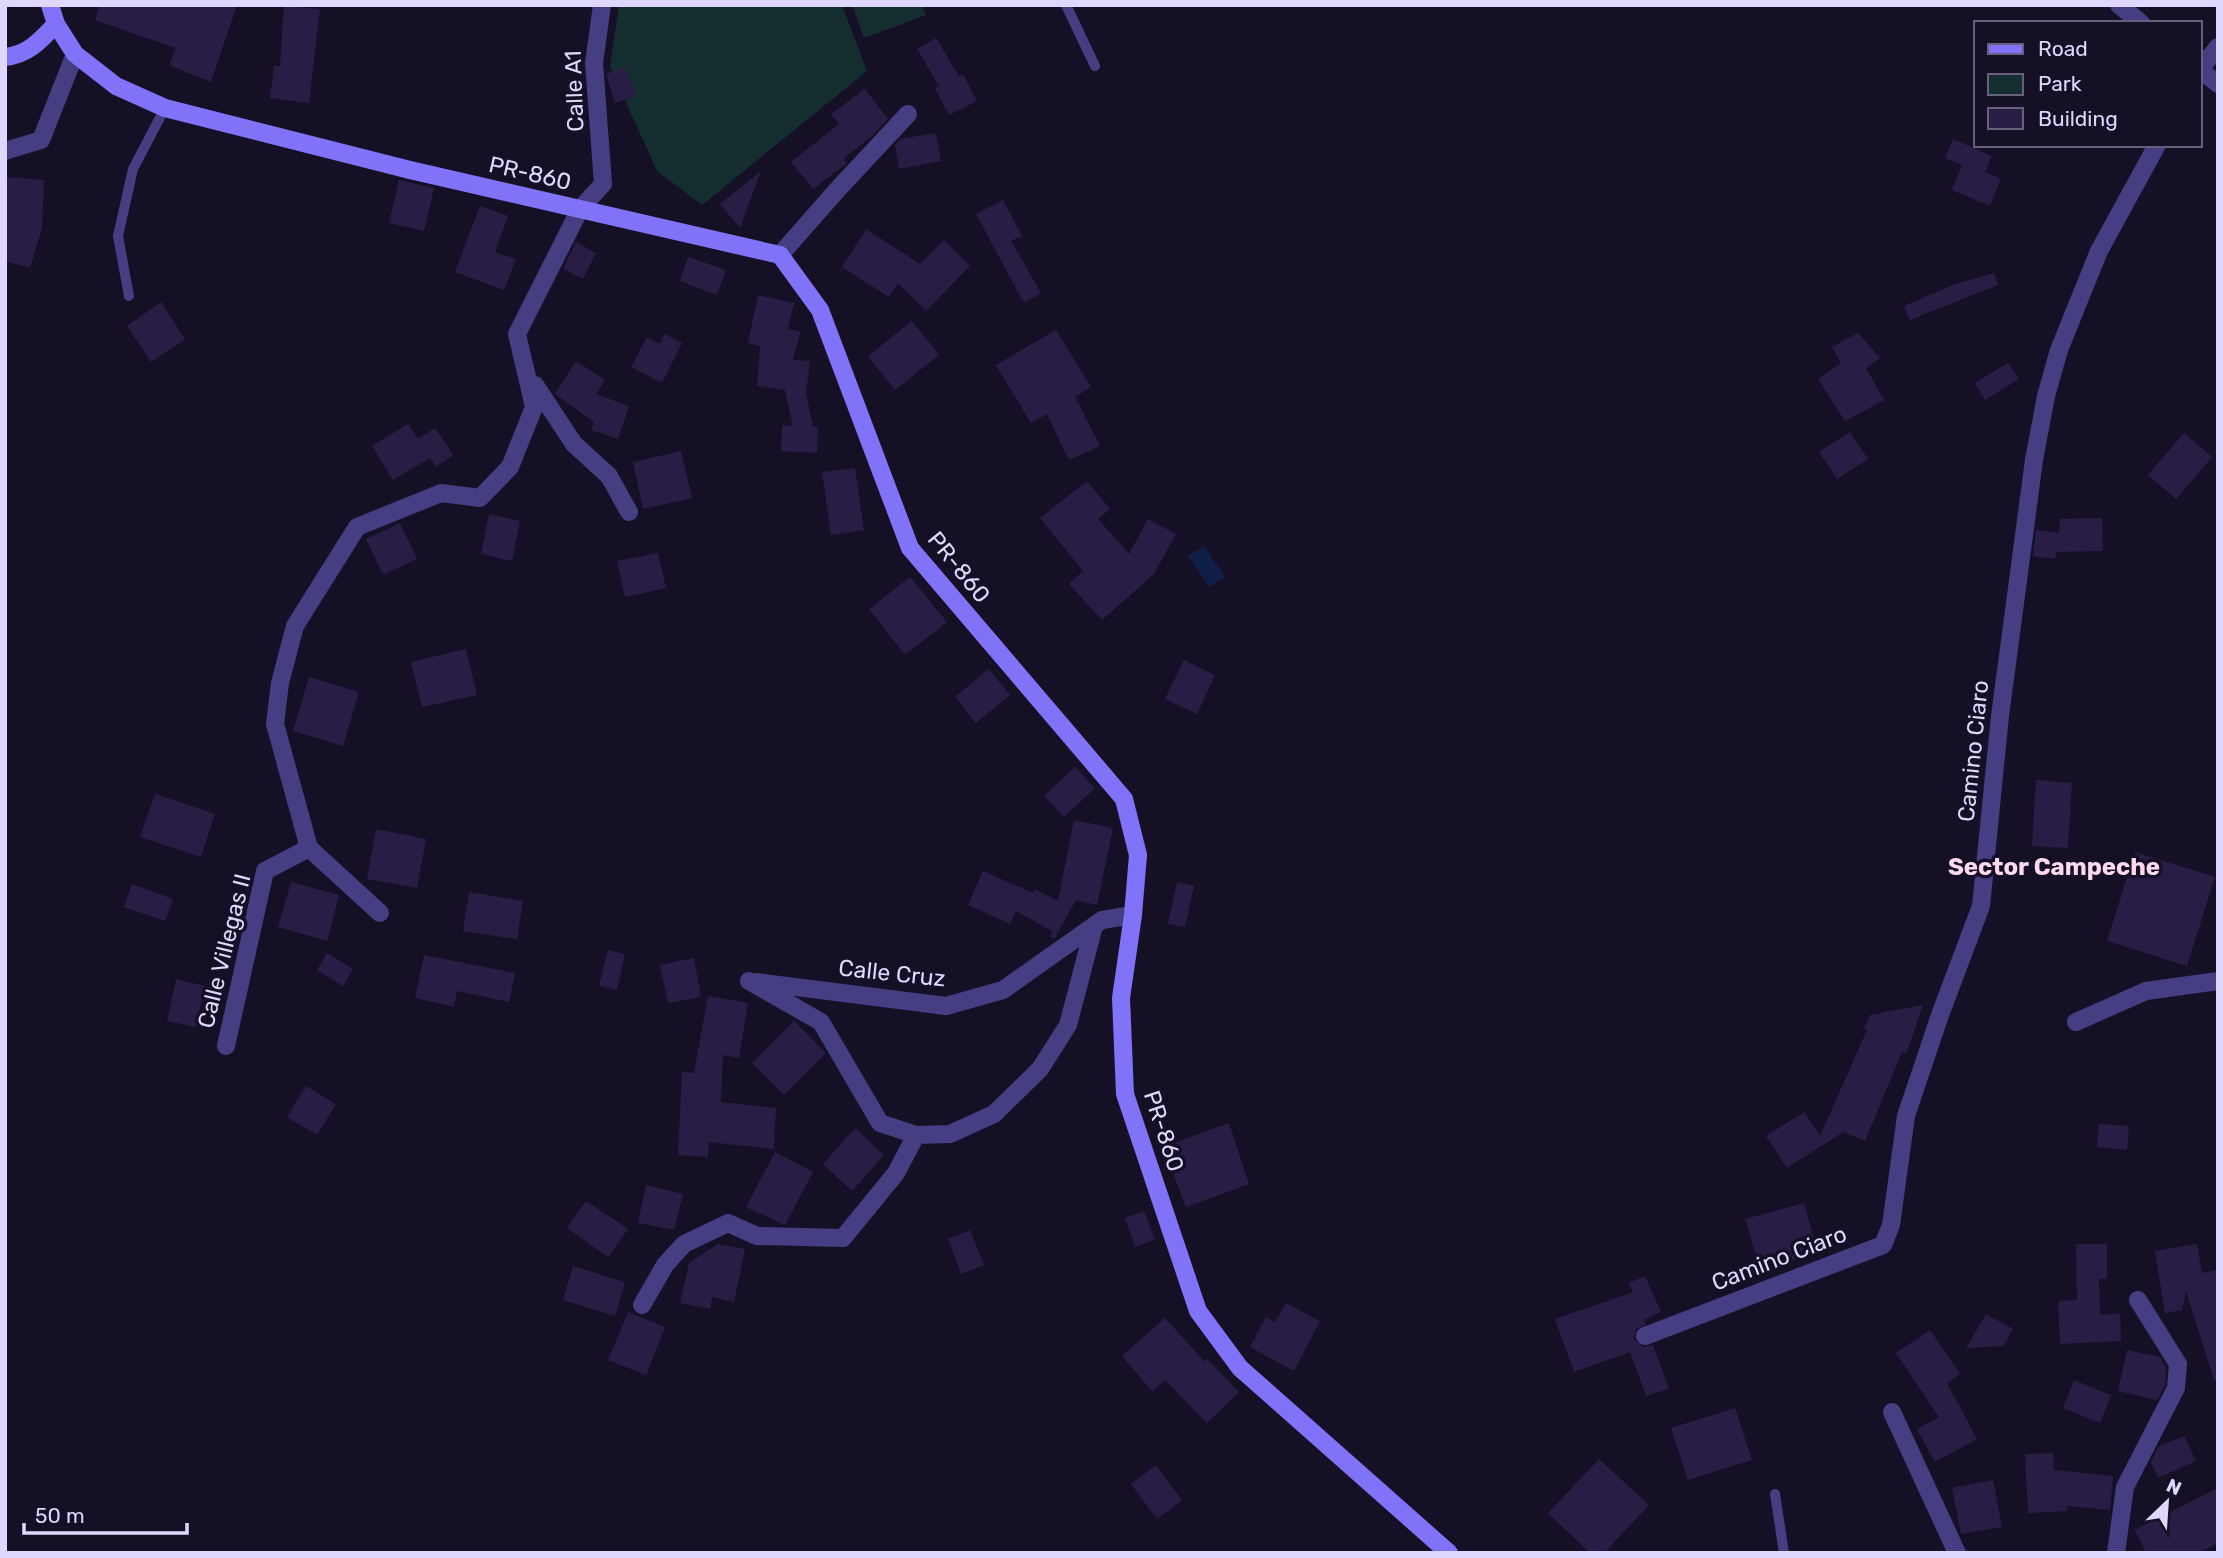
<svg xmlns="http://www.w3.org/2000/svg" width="2223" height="1558" font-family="Rubik,sans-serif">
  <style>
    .green { fill: #142e30 }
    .water { fill: #0f1f47 }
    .building { fill: #291d46 }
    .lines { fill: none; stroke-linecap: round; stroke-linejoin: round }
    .lane { stroke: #463e83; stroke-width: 10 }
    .street { stroke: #463e83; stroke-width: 18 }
    .secondary { stroke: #8173f8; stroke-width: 18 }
    .labels { text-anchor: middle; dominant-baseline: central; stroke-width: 7; stroke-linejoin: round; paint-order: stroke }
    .street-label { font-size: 23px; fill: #dfd7fd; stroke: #161026 }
    .neighbourhood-label { font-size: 24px; font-weight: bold; fill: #fdd9ed; stroke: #161026 }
  </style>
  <rect width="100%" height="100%" fill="#161026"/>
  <!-- green -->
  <path class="green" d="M619 5H842L867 71 702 205 657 171 610 67Z
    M852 5H922L926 15 864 38Z"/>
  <!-- water -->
  <path class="water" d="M1204 546 1225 577 1209 587 1188 556Z"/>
  <!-- building -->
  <path class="building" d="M100 5H237L211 82 169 65 176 48 95 20Z
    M284 6 320 9 309 103 270 98 274 66H280Z
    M936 38 959 76 963 74 977 101 949 115 935 88 939 86 917 49Z
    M625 67 636 96 615 103 606 74Z
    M865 89 888 119 871 137 844 158 846 164 813 189 791 162 839 124 831 114Z
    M936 133 941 161 899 169 895 145 900 139Z
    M1953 139 1992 156 1985 172 2001 179 1990 206 1952 190 1962 165 1945 158Z
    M761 171 740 228 720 204Z
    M5 177 44 180 42 228 30 268 5 261Z
    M399 180 434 188 424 231 389 223Z
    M1003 200 1022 236 1011 241 1041 293 1024 303 976 214Z
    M480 206 508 216 495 252 516 259 504 290 455 272Z
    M866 229 920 264 944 240 970 266 926 311 898 283 889 297 842 267Z
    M576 242 596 253 583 279 563 269Z
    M688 257 726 270 717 295 680 281Z
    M1994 273 1998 285 1910 320 1904 306 1953 285Z
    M758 295 794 303 788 329 800 332 793 360 810 361 806 393 813 427H818L817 453 781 451 782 425 793 426 785 390 757 386 760 346 748 343Z
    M161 302 185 339 151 362 127 326Z
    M912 321 939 355 895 390 868 356Z
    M1056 330 1091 387 1075 397 1100 446 1069 460 1047 414 1031 423 996 365Z
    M1858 333 1880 358 1866 368 1884 400 1845 421 1818 379 1841 363 1832 347Z
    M665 334 682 343 662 383 631 367 647 337 660 344Z
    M576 361 605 380 596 394 629 406 618 439 591 430 594 422 555 394Z
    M2008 363 2019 379 1985 400 1975 383Z
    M408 424 418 439 435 428 453 455 436 467 430 458 393 480 372 446Z
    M1850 432 1868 459 1837 479 1819 452Z
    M2184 433 2212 457 2176 499 2148 475Z
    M681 451 692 498 643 509 633 462Z
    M855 468 864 530 831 535 822 472Z
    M1087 481 1110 509 1098 519 1129 554 1148 519 1176 534 1154 574 1102 620 1069 584 1083 571 1040 518Z
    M489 514 520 521 512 561 481 554Z
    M2102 518 2103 551 2056 552 2055 559 2033 556 2036 530 2059 533 2060 519Z
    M400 523 417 559 383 575 366 539Z
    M658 553 666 588 625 597 617 561Z
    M910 577 947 622 905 655 869 609Z
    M466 649 477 695 422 707 411 662Z
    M1184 660 1215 675 1197 714 1165 699Z
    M989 669 1010 695 976 723 955 697Z
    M309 677 359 692 343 746 293 731Z
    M1075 767 1095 788 1064 817 1044 796Z
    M2036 780 2072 783 2068 848 2032 846Z
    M155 794 215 814 201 857 140 837Z
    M1074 820 1113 828 1097 905 1076 900 1055 938 1051 937 1052 931 1016 911 1010 924 968 905 983 871 1033 893 1035 889 1058 901Z
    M376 829 426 839 417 888 367 879Z
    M2135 852 2215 877 2187 966 2107 941Z
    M291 882 339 895 327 941 278 927Z
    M1177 882 1194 886 1185 927 1168 924Z
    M132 884 173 899 165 921 124 907Z
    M469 892 523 901 517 939 463 931Z
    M608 950 625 954 617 990 599 986Z
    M327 953 353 969 343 986 317 970Z
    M424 955 515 973 509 1002 457 991 454 1007 415 998Z
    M694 958 701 997 668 1003 660 965Z
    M176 979 205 986 196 1027 167 1021Z
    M708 996 748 1003 739 1058 723 1055 721 1102 776 1108 774 1149 709 1142 708 1157 678 1155 682 1072 694 1073Z
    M1923 1005 1906 1054 1902 1052 1865 1141 1843 1132 1787 1168 1766 1136 1804 1112 1820 1136 1867 1030 1864 1028 1870 1015Z
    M794 1021 826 1053 784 1095 752 1063Z
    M306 1086 336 1104 317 1135 287 1117Z
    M1229 1123 1249 1184 1186 1207 1163 1147Z
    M2099 1124 2129 1126 2127 1150 2097 1147Z
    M855 1128 884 1155 852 1191 823 1164Z
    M775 1152 813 1172 785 1225 746 1207Z
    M646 1185 683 1194 674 1230 638 1223Z
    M586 1201 628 1229 608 1257 567 1228Z
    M1804 1203 1818 1253 1760 1269 1745 1219Z
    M1144 1211 1155 1240 1135 1247 1125 1218Z
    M970 1230 984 1265 961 1274 948 1239Z
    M718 1244 745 1249 734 1302 712 1297 710 1309 680 1303 689 1263Z
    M2076 1244H2107V1279H2099L2100 1315 2120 1314 2121 1341 2060 1344 2058 1301 2077 1300Z
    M2197 1244 2202 1273 2218 1270V1379L2214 1380 2186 1291 2182 1310 2165 1313 2155 1251Z
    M573 1266 625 1282 615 1316 563 1300Z
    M1645 1276 1661 1312 1644 1320 1646 1324 1636 1329 1634 1339 1643 1347 1653 1345 1669 1389 1646 1396 1630 1352 1574 1372 1555 1319 1633 1292 1629 1283Z
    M1286 1303 1320 1321 1294 1371 1250 1347 1266 1317 1275 1322Z
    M628 1312 665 1327 646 1375 608 1360Z
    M1986 1314 2013 1329 2003 1346 1966 1348Z
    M1165 1318 1205 1362 1207 1359 1239 1392 1207 1423 1165 1380 1152 1391 1122 1356Z
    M1930 1330 1960 1374 1947 1383 1977 1439 1935 1462 1917 1429 1939 1417 1896 1353Z
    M2127 1350 2160 1357 2166 1367 2165 1385 2157 1400 2118 1391Z
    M2074 1380 2111 1395 2100 1423 2063 1408Z
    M1735 1408 1752 1460 1688 1480 1671 1428Z
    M2184 1436 2196 1461 2158 1478 2151 1462 2158 1447Z
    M2053 1453 2054 1470 2113 1476 2110 1510 2067 1506 2068 1511 2028 1513 2025 1454Z
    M1599 1459 1649 1505 1604 1553H1590L1548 1513Z
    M1156 1465 1182 1500 1157 1519 1131 1484Z
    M1993 1480 2002 1527 1961 1534 1952 1488Z
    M2218 1488V1543L2198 1553H2146L2135 1530Z"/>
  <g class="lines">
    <!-- lane -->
    <path class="lane" d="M1066 5 1095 66
      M129 296 118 236 133 169 165 108
      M1775 1494 1784 1553"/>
    <!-- street -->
    <path class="street" d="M2119 5 2141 23
      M2200 69 2218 47
      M2200 70 2218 84
      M5 151 41 140 75 54
      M780 255 838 189 908 114
      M535 385 574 444 609 476 629 512
      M309 848 275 724 280 683 295 626 357 527 441 493 480 498 510 467 534 407 517 334 580 209 603 184 594 63 602 5
      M309 848 380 913
      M756 982 946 1006 1003 990 1102 920 1133 915
      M2076 1022 2146 991 2218 981
      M226 1046 265 871 309 848
      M916 1135 950 1134 994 1114 1040 1069 1068 1025 1094 926
      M642 1305 665 1265 684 1244 728 1223 757 1236 843 1238 896 1173 916 1135 880 1123 821 1022 749 981
      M1645 1336 1883 1245 1891 1225 1906 1116 1940 1015 1981 906 2000 716 2034 460 2046 396 2059 350 2099 251 2157 145
      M1892 1412 1957 1553
      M2116 1553 2125 1487 2176 1388 2178 1364 2138 1300"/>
    <!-- secondary -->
    <path class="secondary" d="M50 5 56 24 75 54 116 86 165 108 410 170 780 255 820 310 910 548 1124 799 1138 855 1133 915 1121 998 1125 1094 1198 1311 1240 1368 1449 1553
      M5 57C28 55 41 40 56 24"/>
  </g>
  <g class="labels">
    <!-- street labels -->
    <g class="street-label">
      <text transform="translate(574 91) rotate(-92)">Calle A1</text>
      <text transform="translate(530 173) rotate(13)">PR-860</text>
      <text transform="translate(959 567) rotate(51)">PR-860</text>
      <text transform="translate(1973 751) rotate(-84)">Camino Ciaro</text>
      <text transform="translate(224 951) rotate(-76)">Calle Villegas II</text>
      <text transform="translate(892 973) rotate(6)">Calle Cruz</text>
      <text transform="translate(1164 1131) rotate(72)">PR-860</text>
      <text transform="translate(1779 1258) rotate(-21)">Camino Ciaro</text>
    </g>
    <!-- neighbourhood labels -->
    <g class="neighbourhood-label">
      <text x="2054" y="867">Sector Campeche</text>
    </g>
  </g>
  <!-- border -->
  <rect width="2223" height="1558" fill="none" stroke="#dfd7fd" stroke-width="14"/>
  <!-- legend -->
  <rect x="1974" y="21" width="228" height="126" fill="#161026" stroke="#66607c" stroke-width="2"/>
  <rect x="1988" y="44" width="35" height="10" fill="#8173f8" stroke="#66607c" stroke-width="2"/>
  <text x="2038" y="56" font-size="21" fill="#dfd7fd">Road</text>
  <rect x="1988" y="74" width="35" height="21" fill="#142e30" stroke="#66607c" stroke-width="2"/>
  <text x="2038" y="91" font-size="21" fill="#dfd7fd">Park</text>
  <rect x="1988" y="108" width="35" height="21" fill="#291d46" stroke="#66607c" stroke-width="2"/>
  <text x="2038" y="126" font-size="21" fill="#dfd7fd">Building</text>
  <!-- north arrow -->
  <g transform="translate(2167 1502) rotate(25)" stroke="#161026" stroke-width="5" paint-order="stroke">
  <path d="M0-5L12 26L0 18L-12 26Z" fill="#dfd7fd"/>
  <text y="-10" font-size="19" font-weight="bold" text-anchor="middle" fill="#dfd7fd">N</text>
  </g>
  <!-- scale -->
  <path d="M24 1523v10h163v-10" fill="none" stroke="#dfd7fd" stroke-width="3.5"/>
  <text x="35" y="1523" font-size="21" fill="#dfd7fd" stroke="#161026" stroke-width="5" paint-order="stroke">50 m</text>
</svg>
